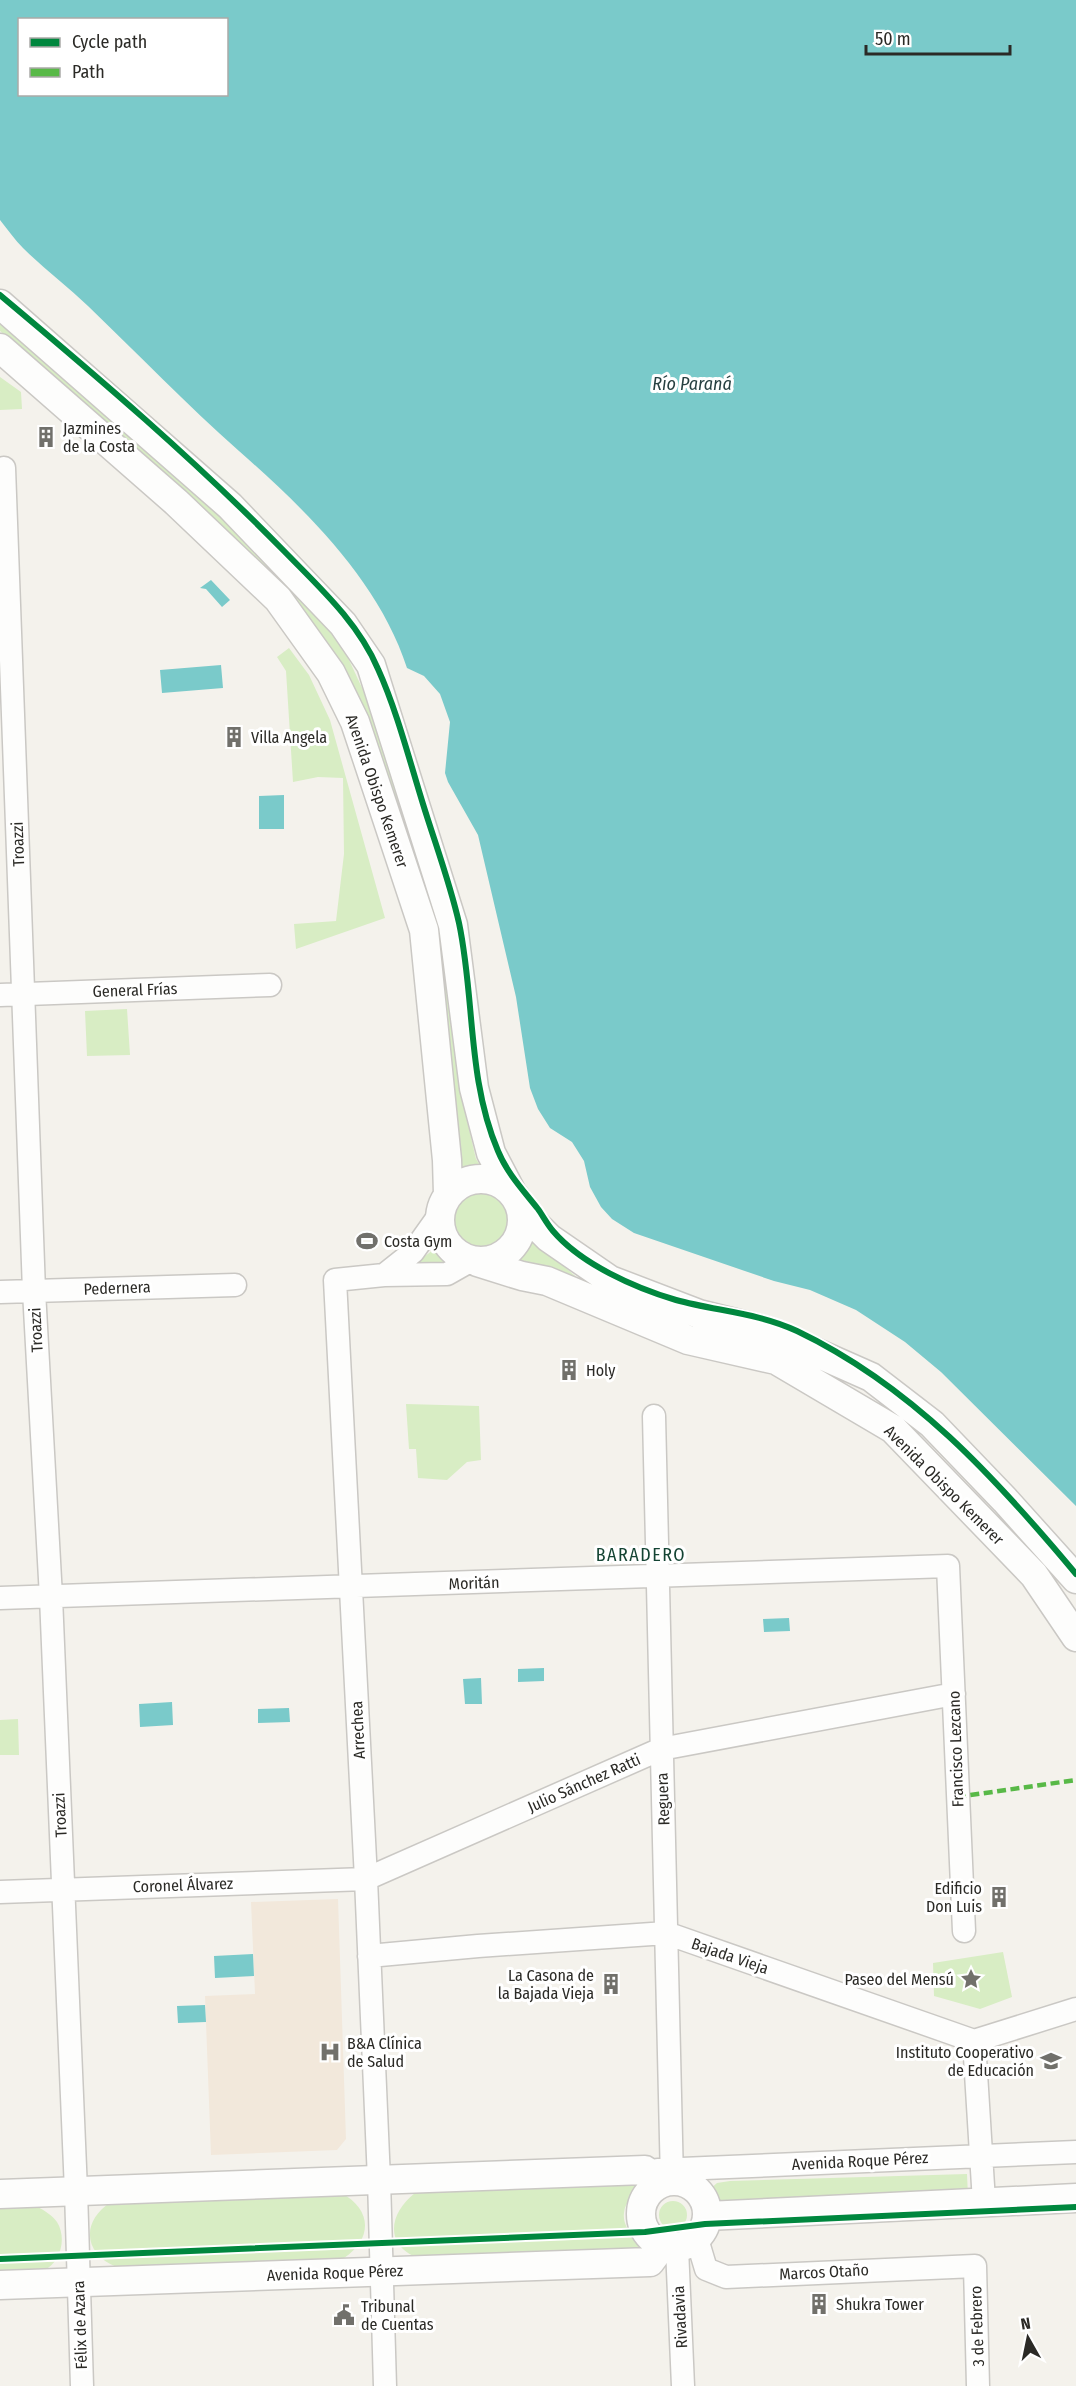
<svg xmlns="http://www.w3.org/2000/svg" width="1076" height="2386" font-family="'Fira Sans Condensed',sans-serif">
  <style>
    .commercial { fill: #f2e8db }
    .green { fill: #d8edc4 }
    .water { fill: #7acaca; fill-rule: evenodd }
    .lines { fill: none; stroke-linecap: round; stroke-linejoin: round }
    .minor-casing { stroke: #cac8c4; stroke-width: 25 }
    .major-casing { stroke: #cac8c4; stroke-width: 31 }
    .minor { stroke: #fdfdfc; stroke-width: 22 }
    .major { stroke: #fdfdfc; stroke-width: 28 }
    .quiet { stroke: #58b947; stroke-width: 4.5; stroke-dasharray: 9 4.5; stroke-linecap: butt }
    .cycleway-casing { stroke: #fff; stroke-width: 10 }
    .cycleway { stroke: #00873e; stroke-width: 6 }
    .labels { text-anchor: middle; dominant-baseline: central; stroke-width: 6; stroke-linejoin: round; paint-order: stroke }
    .poi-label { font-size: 16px; fill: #2b2a26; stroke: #fff; text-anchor: start }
    .street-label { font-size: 16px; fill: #2b2a26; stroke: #fff }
    .water-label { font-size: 18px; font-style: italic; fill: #274041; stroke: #fff }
    .neighbourhood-label { font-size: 18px; letter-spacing: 1.5px; fill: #144433; stroke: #fff }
  </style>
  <rect width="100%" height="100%" fill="#f4f2ec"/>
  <!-- commercial -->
  <path class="commercial" d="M338 1899 346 2139 337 2150 211 2155 205 1996 255 1994 251 1902Z"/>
  <!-- green -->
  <path class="green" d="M0 322 203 497 325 624 343 647 370 705 440 927 460 1090 476 1159 484 1171 458 1174V1160L363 711 338 657 319 631 293 601 127 441 0 331Z
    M0 377 21 392 22 409 0 410Z
    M289 648 309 675 330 720 385 918 296 949 294 924 336 921 344 854 343 778 318 777 293 782 286 671 277 657Z
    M127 1009 130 1055 87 1056 85 1011Z
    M448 1221a33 33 0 1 1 66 0a33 33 0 1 1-66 0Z
    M525 1232 582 1282 509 1262C520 1255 526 1245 525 1232Z
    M433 1250 449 1266 404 1272Z
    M406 1404 479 1406 481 1460 467 1462 447 1480 418 1478 416 1449H409Z
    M18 1719 19 1755H0V1720Z
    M1003 1952 1012 1997 980 2009 934 1996 933 1963Z
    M967 2174 968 2196 718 2208 709 2198V2190L717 2183 730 2181Z
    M637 2183C635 2195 625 2201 624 2213 622 2229 637 2237 640 2252L421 2259C384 2247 388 2214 415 2193Z
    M341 2193C372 2209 373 2239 344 2258L117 2267C83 2254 81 2221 111 2202Z
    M659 2215a14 14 0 1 1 28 0a14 14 0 1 1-28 0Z
    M38 2207C45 2211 52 2215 57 2222 67 2238 61 2263 43 2271 32 2276 12 2274 0 2274V2209Z"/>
  <!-- water -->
  <path class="water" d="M0 0H1076V1506L941 1372 905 1342 856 1310 810 1290 774 1281 634 1233 612 1219 601 1207 590 1187 584 1161 572 1142 550 1128 538 1109 530 1088 516 997 478 835 448 782 445 773 450 722 440 694 424 676 407 668C379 581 306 510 239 451 187 405 138 354 88 306 67 286 44 269 23 248 15 240 8 230 0 220ZM20 20H226V94H20Z
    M211 580 230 600 222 607 206 589 200 588Z
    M221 665 223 688 162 693 160 670Z
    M284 795V829H259V796Z
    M789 1618 790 1631 764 1632 763 1619Z
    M544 1668V1681L518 1682V1669Z
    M481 1678 482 1704H465L463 1679Z
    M172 1702 173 1725 140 1727 139 1704Z
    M289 1708 290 1722 258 1723V1709Z
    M253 1954 254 1976 215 1978 214 1956Z
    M205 2005 206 2022 178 2023 177 2006Z"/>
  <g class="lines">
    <defs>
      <path id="minor" d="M4 468 34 1291 51 1597 76 2191 82 2386
        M0 995 270 985
        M384 1275 413 1252 440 1214
        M0 1292 235 1285
        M654 1416 672 2181
        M0 1598 948 1566 964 1931
        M0 1892 366 1879 661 1749 954 1694
        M369 1956 478 1946 666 1933 974 2041 1076 2009
        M974 2041 984 2202
        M658 2170 1076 2152
        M697 2239 706 2269 726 2277 975 2266 978 2386
        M677 2248 683 2386
        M385 2386 379 2180 366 1879 335 1280 384 1275 447 1274 470 1261"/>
      <path id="major" d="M0 304 230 506 343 624 371 665 453 925 474 1088 491 1153 512 1193
        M0 348 176 502 278 599 331 673 355 722 424 930 447 1160 448 1194
        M440 1220a41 41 0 1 1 82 0a41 41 0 1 1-82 0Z
        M521 1210 549 1238 610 1280 699 1314 767 1331 871 1377 932 1424 1005 1500 1076 1579
        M477 1262 522 1276 547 1281 688 1340 776 1360 893 1429 1034 1575 1076 1637
        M641 2214a33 33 0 1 1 66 0a33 33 0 1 1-66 0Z
        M0 2194 645 2170 661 2183
        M707 2216 1076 2198
        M0 2285 650 2262 662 2246"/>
    </defs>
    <!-- minor casing -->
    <use href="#minor" class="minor-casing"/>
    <!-- major casing -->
    <use href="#major" class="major-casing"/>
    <!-- minor -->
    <use href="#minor" class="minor"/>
    <!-- major -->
    <use href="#major" class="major"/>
    <!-- quiet -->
    <path class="quiet" d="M957 1797 1076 1780"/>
    <defs>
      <path id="cycleway" d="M0 295C98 377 195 460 284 551 319 587 358 622 378 669 397 711 409 759 423 804 435 843 450 883 459 923 475 998 467 1079 498 1151 507 1173 523 1190 538 1209 543 1216 547 1224 553 1231 581 1264 635 1288 676 1300 716 1311 759 1313 797 1331 912 1386 995 1477 1076 1574
        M0 2259 645 2232 705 2224 1076 2207"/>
    </defs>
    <!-- cycleway casing -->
    <use href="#cycleway" class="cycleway-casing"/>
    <!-- cycleway -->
    <use href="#cycleway" class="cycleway"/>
  </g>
  <!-- icons -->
  <defs>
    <symbol id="building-bare" viewBox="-9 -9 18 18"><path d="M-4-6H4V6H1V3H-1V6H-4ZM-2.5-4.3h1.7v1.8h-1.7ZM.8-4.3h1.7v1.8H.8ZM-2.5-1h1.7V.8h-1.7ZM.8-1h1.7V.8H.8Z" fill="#71706b" stroke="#fff" stroke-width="2.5" paint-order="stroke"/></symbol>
    <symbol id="stadium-bare" viewBox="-9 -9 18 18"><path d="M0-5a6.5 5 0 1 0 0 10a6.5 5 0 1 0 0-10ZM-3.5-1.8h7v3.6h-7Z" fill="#71706b" stroke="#fff" stroke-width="2.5" paint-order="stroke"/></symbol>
    <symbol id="sight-bare" viewBox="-9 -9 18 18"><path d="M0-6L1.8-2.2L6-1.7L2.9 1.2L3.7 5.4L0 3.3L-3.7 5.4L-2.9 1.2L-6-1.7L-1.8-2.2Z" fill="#71706b" stroke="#fff" stroke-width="2.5" paint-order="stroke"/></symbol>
    <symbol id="hospital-bare" viewBox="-9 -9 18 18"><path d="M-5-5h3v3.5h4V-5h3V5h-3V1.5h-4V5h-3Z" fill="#71706b" stroke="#fff" stroke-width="2.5" paint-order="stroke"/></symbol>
    <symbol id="school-bare" viewBox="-9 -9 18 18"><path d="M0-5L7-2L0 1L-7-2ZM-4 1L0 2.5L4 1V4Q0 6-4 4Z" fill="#71706b" stroke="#fff" stroke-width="2.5" paint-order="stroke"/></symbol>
    <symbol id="civic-bare" viewBox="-9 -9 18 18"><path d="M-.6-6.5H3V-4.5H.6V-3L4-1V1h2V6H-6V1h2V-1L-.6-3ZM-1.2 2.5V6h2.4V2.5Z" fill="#71706b" stroke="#fff" stroke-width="2.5" paint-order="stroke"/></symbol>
  </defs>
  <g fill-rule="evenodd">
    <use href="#building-bare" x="31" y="422" width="30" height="30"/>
    <use href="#building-bare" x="219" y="722" width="30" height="30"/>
    <use href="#stadium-bare" x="352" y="1226" width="30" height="30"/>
    <use href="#building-bare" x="554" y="1355" width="30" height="30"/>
    <use href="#building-bare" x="984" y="1882" width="30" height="30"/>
    <use href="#sight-bare" x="956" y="1964" width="30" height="30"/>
    <use href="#building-bare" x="596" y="1969" width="30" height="30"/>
    <use href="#hospital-bare" x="315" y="2037" width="30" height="30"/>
    <use href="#school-bare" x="1036" y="2046" width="30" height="30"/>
    <use href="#building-bare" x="804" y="2289" width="30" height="30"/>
    <use href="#civic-bare" x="329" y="2300" width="30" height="30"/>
  </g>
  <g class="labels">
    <!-- poi labels -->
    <g class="poi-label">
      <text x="63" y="428">Jazmines<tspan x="63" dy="18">de la Costa</tspan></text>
      <text x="251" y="737">Villa Angela</text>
      <text x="384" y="1241">Costa Gym</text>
      <text x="586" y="1370">Holy</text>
      <text x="982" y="1888" text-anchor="end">Edificio<tspan x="982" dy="18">Don Luis</tspan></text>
      <text x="594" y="1975" text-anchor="end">La Casona de<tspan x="594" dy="18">la Bajada Vieja</tspan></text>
      <text x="954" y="1979" text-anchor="end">Paseo del Mensú</text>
      <text x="347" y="2043">B&amp;A Clínica<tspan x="347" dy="18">de Salud</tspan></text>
      <text x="1034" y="2052" text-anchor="end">Instituto Cooperativo<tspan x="1034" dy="18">de Educación</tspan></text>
      <text x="836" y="2304">Shukra Tower</text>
      <text x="361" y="2306">Tribunal<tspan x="361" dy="18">de Cuentas</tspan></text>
    </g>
    <!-- street labels -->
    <g class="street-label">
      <text transform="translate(377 791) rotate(71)">Avenida Obispo Kemerer</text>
      <text transform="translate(18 844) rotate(-92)">Troazzi</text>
      <text transform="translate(135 990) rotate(-2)">General Frías</text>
      <text transform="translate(117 1288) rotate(-2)">Pedernera</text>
      <text transform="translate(36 1330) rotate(-93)">Troazzi</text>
      <text transform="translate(944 1485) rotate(45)">Avenida Obispo Kemerer</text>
      <text transform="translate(474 1583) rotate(-2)">Moritán</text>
      <text transform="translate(358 1730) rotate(-93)">Arrechea</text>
      <text transform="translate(956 1749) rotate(-92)">Francisco Lezcano</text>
      <text transform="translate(584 1783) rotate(-24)">Julio Sánchez Ratti</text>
      <text transform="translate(663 1799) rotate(-92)">Reguera</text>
      <text transform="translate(60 1815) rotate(-93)">Troazzi</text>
      <text transform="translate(183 1885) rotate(-2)">Coronel Álvarez</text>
      <text transform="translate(730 1956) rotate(19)">Bajada Vieja</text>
      <text transform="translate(860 2161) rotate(-3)">Avenida Roque Pérez</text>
      <text transform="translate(824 2272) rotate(-3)">Marcos Otaño</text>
      <text transform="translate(335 2273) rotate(-2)">Avenida Roque Pérez</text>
      <text transform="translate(680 2317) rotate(-93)">Rivadavia</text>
      <text transform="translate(80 2325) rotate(-92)">Félix de Azara</text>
      <text transform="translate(977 2326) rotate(-92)">3 de Febrero</text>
    </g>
    <!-- water labels -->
    <g class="water-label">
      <text x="692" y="384">Río Paraná</text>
    </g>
    <!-- neighbourhood labels -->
    <g class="neighbourhood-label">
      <text x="641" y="1555">BARADERO</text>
    </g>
  </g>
  <!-- legend -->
  <rect x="18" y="18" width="210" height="78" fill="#ffffff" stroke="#aaaaa8" stroke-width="1.5"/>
  <rect x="30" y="38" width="30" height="9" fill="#00873e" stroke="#aaaaa8" stroke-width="1.5"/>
  <text x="72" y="48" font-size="18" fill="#2b2a26">Cycle path</text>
  <rect x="30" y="68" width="30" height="9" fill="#58b947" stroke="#aaaaa8" stroke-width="1.5"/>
  <text x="72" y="78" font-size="18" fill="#2b2a26">Path</text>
  <!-- north arrow -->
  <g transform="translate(1028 2338) rotate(351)" stroke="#ffffff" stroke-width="4.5" paint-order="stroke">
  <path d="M0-4.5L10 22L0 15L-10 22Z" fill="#2b2a26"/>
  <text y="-9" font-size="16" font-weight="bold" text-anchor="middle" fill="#2b2a26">N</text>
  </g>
  <!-- scale -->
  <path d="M866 45v9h144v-9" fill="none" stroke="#2b2a26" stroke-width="3"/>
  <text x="875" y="45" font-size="18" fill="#2b2a26" stroke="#ffffff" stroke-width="4.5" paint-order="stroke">50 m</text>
</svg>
